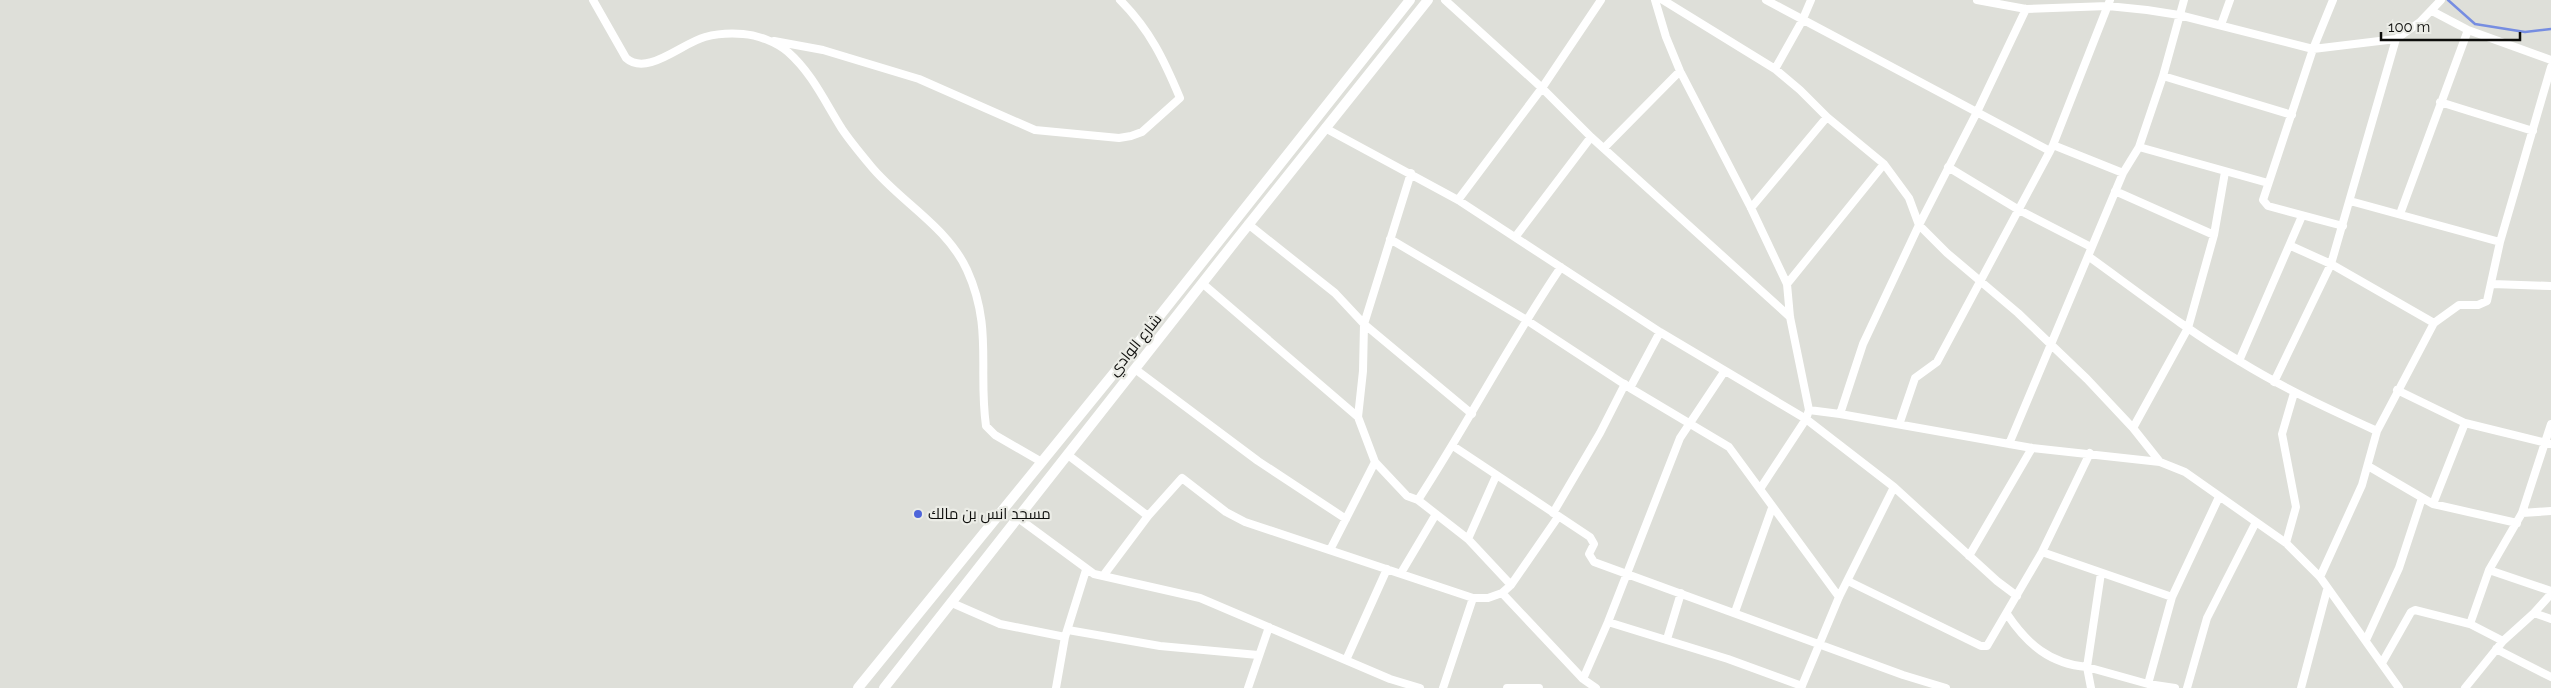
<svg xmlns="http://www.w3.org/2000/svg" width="2551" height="688" font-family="Raleway,Cairo,sans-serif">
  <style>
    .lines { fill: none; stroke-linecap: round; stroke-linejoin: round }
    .stream { stroke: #768de1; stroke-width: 2.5 }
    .street { stroke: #fff; stroke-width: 8 }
    .secondary { stroke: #fff; stroke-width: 10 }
    .poi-dot { fill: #4e65da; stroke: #ebece6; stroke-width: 2 }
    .labels { text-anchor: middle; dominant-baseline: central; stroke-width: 4.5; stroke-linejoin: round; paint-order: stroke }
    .street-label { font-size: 15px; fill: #0d0d0b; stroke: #ebece6 }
    .poi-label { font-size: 15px; fill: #0d0d0b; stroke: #ebece6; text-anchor: start }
  </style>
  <rect width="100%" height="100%" fill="#dedfd9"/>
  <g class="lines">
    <!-- stream -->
    <path class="stream" d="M2448 0 2475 24 2525 32 2551 29"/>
    <!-- street -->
    <path class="street" d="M593 0 626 58C647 77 682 43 705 37 716 34 731 33 743 34 758 35 776 42 788 52 812 73 825 102 842 129 850 141 860 153 870 165 899 201 947 226 967 270 993 327 978 370 986 426L995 435 1040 461
      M1445 0 1542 88 1591 137 1790 317
      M1655 0 1666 37 1680 71 1751 208 1787 284 1790 317 1809 410
      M1663 0 1775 69 1800 90 1827 117 1884 164 1909 198 1919 225 1947 253 2018 313 2087 379 2133 428 2160 462
      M1766 0 2050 151 2053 145 2123 173
      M1977 0 2026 9 2108 6 2147 10 2179 15 2313 49 2396 39 2420 22 2441 0
      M2333 0 2313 49 2263 200 2268 206 2343 226
      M2432 11 2468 30 2551 60
      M2221 25 2230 0
      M774 41 823 50 919 79 1035 130 1119 138 1131 136 1142 132 1180 98C1164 60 1150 30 1120 0
      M1775 69 1802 21 1811 0
      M2163 76 2292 115
      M2440 102 2533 131
      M1325 128 1458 200 1660 332 1806 419 1809 410 1840 414 2032 448 2160 462 2185 472 2286 543 2320 577 2399 688
      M2053 145 2110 0
      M2139 147 2268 183
      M1604 148 1680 71
      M1948 167 2019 210 2091 247
      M2115 191 2214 235
      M1458 200 1542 88 1601 0
      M2350 201 2500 242
      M1751 208 1827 117
      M2400 214 2468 30
      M1248 224 1335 293 1364 324 1472 414
      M1516 236 1591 137
      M1390 239 1525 319 1630 388 1729 447 1839 597
      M2291 246 2331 264 2434 323
      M2088 256C2138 292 2188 331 2241 362 2285 389 2331 410 2377 431
      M1202 283 1358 417 1375 462 1407 496 1418 500 1468 539 1511 585 1502 593 1583 679 1596 688
      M1787 284 1884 164
      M2492 284 2551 286
      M2239 361 2302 216
      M1135 369 1258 461 1346 519
      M2274 382 2331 264 2396 39
      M1630 388 1660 332
      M2397 390 2465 423 2551 444
      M1840 414 1863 344 1919 225 1977 112 2026 9
      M1358 417 1363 371 1364 324 1411 173
      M1900 422 1915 378 1937 362 2050 151
      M2133 428 2188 328 2214 235 2225 172
      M2009 444 2123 173 2139 147 2163 76 2184 0
      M1453 446 1590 537 1594 544 1589 554 1594 562 1903 675 1946 688
      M1068 455 1148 516
      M2368 466 2433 504 2517 523
      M1760 489 1806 419 1894 487 1997 581 2017 596
      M1418 500C1468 423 1510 342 1561 267
      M2433 504 2465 423
      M1553 513 1600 433 1625 384
      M2522 513 2551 511
      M1018 518 1094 574 1200 598 1390 679 1420 688
      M1468 539 1496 476
      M2286 543 2296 507 2282 434 2294 393
      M1330 550 1375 462
      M2042 552 2172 597
      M1969 556 2032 448
      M2489 570 2551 591
      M1401 573 1436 514
      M2101 573 2087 667 2148 684 2175 688
      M1103 576 1148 516 1182 478 1226 512 1245 522 1473 598H1488L1502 593
      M2320 577 2362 485 2377 431 2434 323 2459 305H2478L2487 301 2500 242 2551 67
      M1848 581 1981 646H1987L2042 552 2090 453
      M1511 585 1558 517
      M952 603 1000 624 1065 637
      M1735 612 1772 508
      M2534 613 2551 619
      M2007 614C2027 644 2050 664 2087 667L2091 688
      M1608 622 1728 659 1802 686
      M2470 624 2503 641
      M1068 630 1160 646 1258 655
      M1667 639 1681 593
      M2366 640 2399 568 2422 498
      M2496 649 2551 677
      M1346 660 1387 569
      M2382 663 2411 612 2415 610 2470 624 2489 570 2522 513 2551 424
      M1583 679 1608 622 1680 438 1724 372
      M2148 684 2172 597 2219 497
      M1056 688 1065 637 1086 570
      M1248 688 1269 627
      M1443 688 1473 598
      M1507 688H1539
      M1801 688 1839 597 1894 487
      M2187 688 2207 618 2256 522
      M2301 688 2327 590
      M2465 688 2503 641 2534 613 2551 594"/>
    <!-- secondary -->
    <path class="secondary" d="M858 688 1123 362 1410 0
      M884 688 1237 239 1428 0"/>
  </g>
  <!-- markers -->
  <circle class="poi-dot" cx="918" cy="514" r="5"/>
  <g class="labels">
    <!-- street labels -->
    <g class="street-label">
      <text transform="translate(1135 345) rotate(-51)">شارع الوادي</text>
    </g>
    <!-- poi labels -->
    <g class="poi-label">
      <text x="928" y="514">مسجد انس بن مالك</text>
    </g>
  </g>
  <!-- scale -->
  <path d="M2381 32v8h139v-8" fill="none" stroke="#0d0d0b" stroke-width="2.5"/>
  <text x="2388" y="32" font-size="15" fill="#0d0d0b" stroke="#ebece6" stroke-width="4" paint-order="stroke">100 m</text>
</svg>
